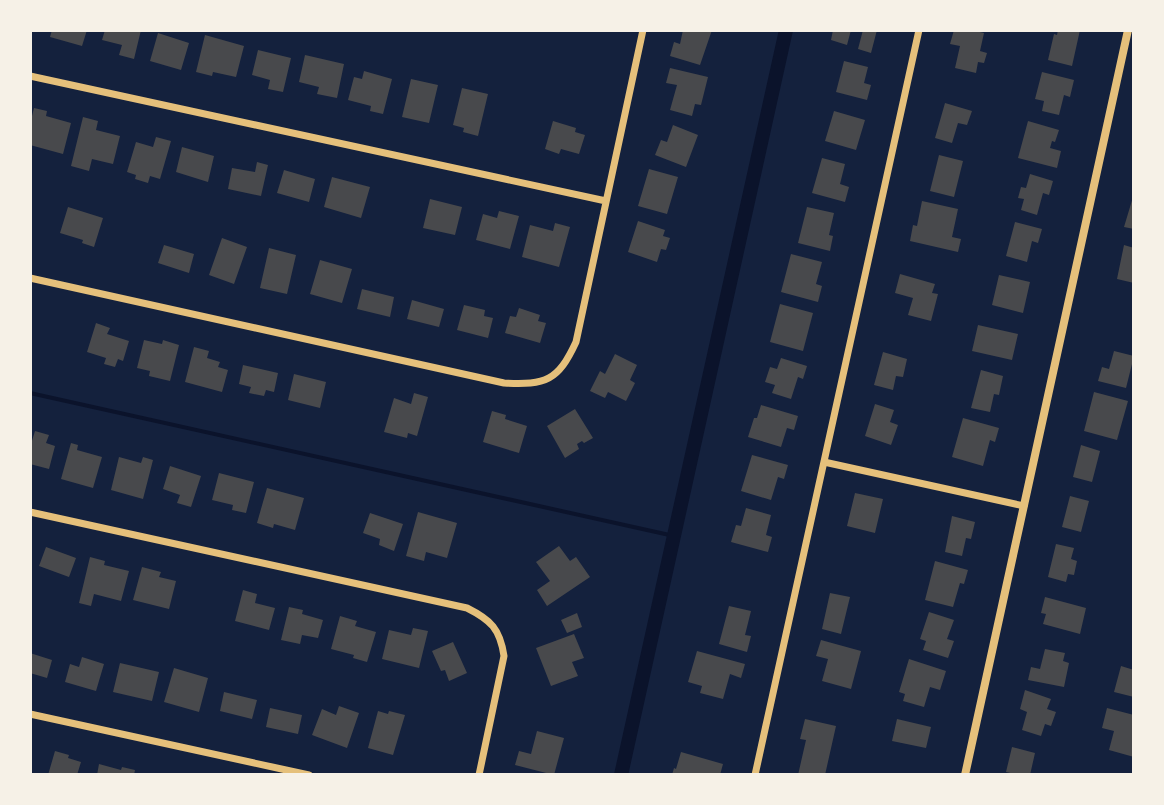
<svg xmlns="http://www.w3.org/2000/svg" width="1164" height="805" font-family="Roboto,sans-serif">
  <style>
    .lines { fill: none; stroke-linecap: round; stroke-linejoin: round }
    .stream { stroke: #0b132b; stroke-width: 4 }
    .canal { stroke: #0b132b; stroke-width: 14 }
    .building { fill: #48494c }
    .minor { stroke: #e5c07b; stroke-width: 7 }
    .tertiary { stroke: #e5c07b; stroke-width: 8 }
  </style>
  <rect width="100%" height="100%" fill="#14213d"/>
  <g class="lines">
    <!-- stream -->
    <path class="stream" d="M30 393 674 536"/>
    <!-- canal -->
    <path class="canal" d="M621 775 786 30"/>
  </g>
  <!-- building -->
  <path class="building" d="M52 30H87L82 46 50 37Z
    M105 30H141L134 59 119 55 122 45 102 40Z
    M683 30H712L700 65 670 56 674 42 680 44Z
    M833 30H851L847 45 831 40Z
    M863 30H877L871 53 858 49Z
    M954 30H971L984 33 980 51 987 53 984 63 978 62 976 73 955 68 960 46 950 44Z
    M1058 30H1080L1072 66 1048 60 1054 34 1057 35Z
    M158 33 189 43 181 70 150 61Z
    M205 35 244 46 236 77 213 72 212 76 196 72Z
    M258 50 291 58 283 92 268 89 270 80 252 75Z
    M305 55 344 64 337 98 317 94 319 87 299 82Z
    M844 61 868 67 864 83 871 85 867 100 836 92Z
    M670 68 708 77 701 105 695 104 692 116 670 110 677 85 666 83Z
    M364 71 392 79 383 114 370 111 371 106 348 100 354 77 362 79Z
    M1042 72 1074 80 1070 97 1064 95 1059 115 1042 111 1044 101 1035 99Z
    M411 79 438 85 429 123 402 117Z
    M462 88 488 94 478 136 463 132 464 128 453 125Z
    M945 103 972 111 967 125 958 123 952 143 935 138Z
    M34 108 47 111 46 116 71 123 63 154 30 145V124Z
    M834 111 865 120 856 150 825 141Z
    M83 117 98 121 96 130 120 136 113 164 92 159 89 171 71 166Z
    M553 121 576 128 575 132 585 135 579 154 561 149 559 154 545 149Z
    M1028 121 1059 130 1055 142 1052 141 1050 148 1061 151 1057 168 1018 158Z
    M673 125 698 135 686 167 655 155 661 140 667 142Z
    M156 137 171 141 160 179 150 176 148 183 135 179 136 175 127 172 136 142 153 147Z
    M182 147 214 156 208 182 176 172Z
    M939 155 963 161 954 197 930 191Z
    M822 158 845 164 840 184 849 187 845 202 812 193Z
    M257 162 268 165 261 196 228 189 232 168 255 172Z
    M649 169 678 177 667 214 638 206Z
    M284 170 315 179 309 202 277 193Z
    M1030 174 1053 181 1049 195 1043 193 1037 215 1021 210 1024 199 1018 198 1021 187 1026 188Z
    M332 177 370 187 361 218 324 207Z
    M1133 197H1134V229L1124 227Z
    M430 199 462 207 455 235 423 228Z
    M922 201 958 209 952 237 961 239 958 252 910 241 913 225 917 226Z
    M68 207 103 218 94 247 82 243 83 240 60 233Z
    M807 207 834 213 829 235 833 236 830 251 798 243Z
    M499 211 519 216 510 249 476 240 483 214 497 218Z
    M638 221 665 230 663 236 670 238 666 250 661 249 657 262 628 252Z
    M1015 222 1042 229 1038 243 1032 241 1027 262 1006 256Z
    M555 223 570 227 559 267 522 257 530 225 553 231Z
    M222 238 247 247 234 284 209 275Z
    M164 245 194 254 189 273 158 263Z
    M1124 245 1134 248V283L1117 279Z
    M269 248 296 255 287 294 260 288Z
    M791 254 822 262 816 284 822 286 818 302 781 292Z
    M320 260 352 269 342 303 310 294Z
    M900 274 935 284 932 293 938 294 931 321 908 315 913 298 895 293Z
    M999 275 1030 282 1023 313 992 305Z
    M362 289 394 297 390 317 357 309Z
    M412 300 444 309 439 327 407 319Z
    M780 304 813 313 803 351 770 342Z
    M464 305 485 310 484 316 493 318 488 338 457 330Z
    M519 308 540 315 538 321 546 323 540 343 505 333 510 316 516 317Z
    M96 323 110 328 107 334 129 341 123 361 118 359 115 367 104 364 106 358 87 352Z
    M978 325 1018 334 1012 360 972 351Z
    M144 340 162 344 163 340 179 345 170 381 149 376 150 371 137 368Z
    M194 347 209 351 207 358 220 362 218 367 228 370 222 392 185 382Z
    M1114 351 1134 356 1126 388 1098 381 1102 367 1109 369Z
    M883 352 907 359 903 377 896 376 893 390 874 385Z
    M615 354 637 365 630 380 635 383 626 401 608 392 605 398 590 391 600 371 605 374Z
    M781 358 807 366 803 379 798 377 791 399 772 393 775 385 765 382 770 367 777 369Z
    M243 365 278 373 274 392 266 390 264 396 249 393 251 387 239 384Z
    M981 370 1003 376 999 395 994 394 990 412 971 408Z
    M294 374 326 382 320 408 288 400Z
    M1094 392 1128 401 1117 440 1084 431Z
    M414 393 428 397 417 436 408 433 407 438 384 432 394 398 411 404Z
    M875 404 894 410 890 422 898 425 891 445 865 436Z
    M761 405 798 416 794 430 787 428 781 447 748 437 754 418H757Z
    M575 409 593 438 584 443 582 441 577 444 579 449 565 458 547 426Z
    M492 411 506 415 505 419 527 426 519 453 483 442Z
    M963 418 999 428 995 442 990 440 983 466 952 457Z
    M35 431 49 435 46 443 55 446 49 469 30 464V443L31 444Z
    M71 443 78 445 77 450 102 457 93 488 61 479Z
    M1081 445 1100 451 1092 482 1073 477Z
    M752 455 788 465 784 479 778 477 771 500 741 491Z
    M119 457 141 463 143 457 153 460 143 499 111 490Z
    M170 466 201 476 191 507 177 503 180 495 163 489Z
    M219 473 254 482 246 513 232 510 233 505 212 500Z
    M267 488 304 498 295 530 274 524 273 528 257 523Z
    M855 493 883 499 875 533 847 526Z
    M1070 496 1089 501 1081 532 1062 527Z
    M746 508 771 515 766 535 772 537 768 552 731 542 736 525 741 526Z
    M418 512 457 523 447 558 426 552 424 561 406 556Z
    M370 513 403 524 394 551 379 545 380 539 363 533Z
    M952 516 975 522 971 539 966 538 962 556 945 552Z
    M1056 544 1074 548 1071 559 1077 561 1074 575 1068 574 1066 582 1048 577Z
    M559 546 570 561 576 557 590 577 547 606 537 590 550 581 536 562Z
    M46 547 76 558 69 577 39 566Z
    M90 557 105 561 104 565 129 571 121 601 94 594 91 606 79 603Z
    M935 561 968 570 964 584 960 583 953 607 925 600Z
    M142 567 161 572 159 577 176 581 169 609 133 600Z
    M243 590 257 594 255 603 275 608 269 630 235 621Z
    M830 593 850 597 841 634 822 629Z
    M1045 597 1086 608 1080 634 1043 624 1046 614 1041 613Z
    M729 606 751 611 745 635 751 636 747 652 719 644Z
    M289 607 303 610 302 614 323 620 318 638 302 635 300 644 281 640Z
    M929 612 954 620 947 639 954 641 948 658 923 650 926 641 920 639Z
    M577 613 582 627 567 633 561 620Z
    M340 616 357 621 355 626 376 632 367 662 353 658 354 655 331 649Z
    M413 628 428 631 419 668 382 659 389 630 411 635Z
    M574 634 584 658 572 662 578 676 551 686 536 648Z
    M821 640 861 651 851 689 822 681 828 659 816 656Z
    M453 642 467 673 449 681 445 670 441 671 432 651Z
    M1045 649 1065 653 1063 661 1069 663 1064 687 1028 680 1031 667 1040 669Z
    M697 651 745 664 741 678 730 674 723 699 700 693 702 686 688 682Z
    M30 653 52 660 47 678 30 673Z
    M82 657 104 664 96 691 65 682 70 664 79 667Z
    M909 659 946 671 940 690 930 687 924 707 903 701 905 694 899 692Z
    M120 663 159 672 152 701 113 692Z
    M1121 666 1134 670V697L1114 692Z
    M174 668 208 678 199 712 164 702Z
    M1025 690 1051 699 1047 709 1056 712 1051 726 1045 724 1041 736 1022 730 1027 712 1020 709Z
    M224 692 257 700 252 719 220 711Z
    M339 706 359 713 347 748 312 735 322 709 336 715Z
    M270 708 302 715 298 734 266 727Z
    M1107 708 1134 715V757L1109 750 1114 731 1102 728Z
    M378 711 388 714 389 711 405 715 393 755 368 748Z
    M805 719 836 726 825 775H798L806 740 800 739Z
    M897 719 931 727 926 748 892 741Z
    M537 731 564 738 554 775 515 765 519 751 531 754Z
    M1012 747 1035 753 1030 775H1019L1006 772Z
    M55 751 69 755 68 758 81 762 77 775H48Z
    M681 752 723 764 720 775H672L674 768 676 769Z
    M99 764 121 770 122 767 135 770 134 775H97Z"/>
  <g class="lines">
    <!-- minor -->
    <path class="minor" d="M30 76 606 201
      M30 278 504 383C546 385 558 381 576 342L643 30
      M824 462 1024 506
      M30 512 467 608C491 620 500 629 504 656L479 775
      M30 714 309 775
      M755 775 919 30"/>
    <!-- tertiary -->
    <path class="tertiary" d="M965 775 1128 30"/>
  </g>
  <!-- border -->
  <rect width="1164" height="805" fill="none" stroke="#f6f1e7" stroke-width="64"/>
</svg>
